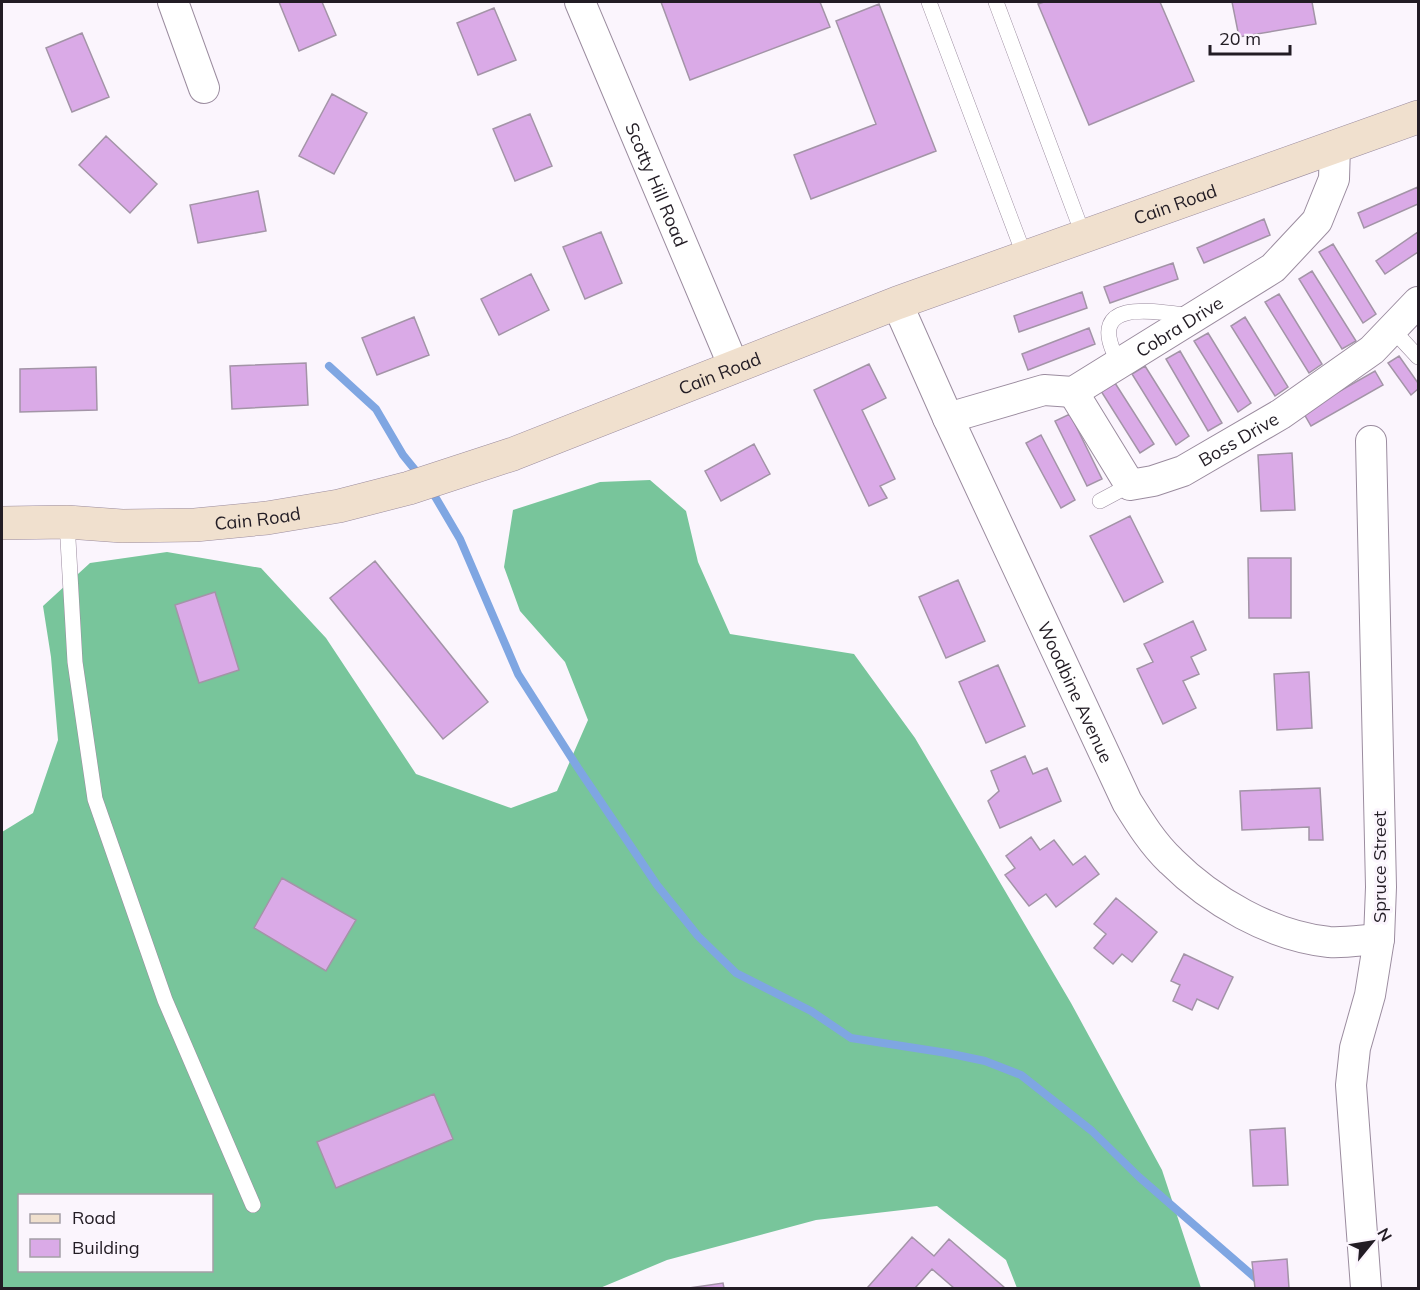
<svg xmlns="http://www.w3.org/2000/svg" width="1420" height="1290" font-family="Mulish,sans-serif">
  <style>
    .forest { fill: #78c59b; fill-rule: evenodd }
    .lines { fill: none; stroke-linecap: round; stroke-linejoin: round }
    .stream { stroke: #7fa6e2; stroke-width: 8 }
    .building { fill: #daaae7; stroke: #a394a7; stroke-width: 1.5 }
    .service-casing { stroke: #9b8c9f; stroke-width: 16 }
    .minor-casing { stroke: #9b8c9f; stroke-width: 32 }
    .secondary-casing { stroke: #9b8c9f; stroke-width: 34 }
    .service { stroke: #fff; stroke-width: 15 }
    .minor { stroke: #fff; stroke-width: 30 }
    .secondary { stroke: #f0e0ce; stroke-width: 33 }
    .labels { text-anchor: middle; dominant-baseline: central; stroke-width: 6; stroke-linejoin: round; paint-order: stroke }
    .street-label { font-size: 18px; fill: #221c24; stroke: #fbf5fd }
  </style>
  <rect width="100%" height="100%" fill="#fbf5fd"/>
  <!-- forest -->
  <path class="forest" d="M650 480 686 511 698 562 730 634 854 654 915 738 1071 1003 1162 1170 1201 1288H1017L1006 1260 937 1206 816 1220 667 1260 600 1288H2V832L33 813 58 740 51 657 43 606 90 563 167 552 261 568 326 638 416 774 511 808 557 791 588 720 565 662 520 611 504 567 513 510 600 482ZM20 1196H212V1270H20Z"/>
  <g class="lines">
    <!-- stream -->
    <path class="stream" d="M329 366 376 409 403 455 420 476
      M430 488 460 539 518 674 578 768 657 885 698 936 736 973 811 1011 851 1038 947 1053 985 1061 1021 1075 1092 1131 1139 1177 1267 1288"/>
  </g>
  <!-- building -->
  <path class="building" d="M279 2H322L336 35 299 51Z
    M661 2H820L830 27 690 80Z
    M1044 2H1160L1194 81 1089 125 1038 4Z
    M1232 2H1312L1316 24 1239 37Z
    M879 4 936 151 811 199 794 155 876 124 836 21Z
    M494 8 516 60 478 75 457 23Z
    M82 33 109 97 72 112 46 48Z
    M332 94 367 113 334 174 299 156Z
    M530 114 552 166 515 181 493 129Z
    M106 136 157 184 130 213 79 165Z
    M1418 187V204L1364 228 1358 213Z
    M258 191 266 231 198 243 190 205Z
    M1264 219 1270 235 1204 263 1197 248Z
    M601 232 622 283 585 299 563 247Z
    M1418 232V252L1385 274 1376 261Z
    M1333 244 1376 314 1363 323 1319 252Z
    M1173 263 1178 279 1110 303 1104 287Z
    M1312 271 1356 341 1342 349 1299 279Z
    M531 274 549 310 499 335 481 299Z
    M1082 292 1087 308 1019 332 1014 316Z
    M1279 294 1322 364 1309 373 1265 302Z
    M414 317 429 355 377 375 362 338Z
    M1245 317 1288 387 1275 396 1231 326Z
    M1089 328 1095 344 1028 370 1022 354Z
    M1208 333 1251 403 1238 412 1194 341Z
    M1180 351 1222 423 1208 431 1166 359Z
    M1399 356 1418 383V389L1411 395 1388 363Z
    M306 363 308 405 232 409 230 366Z
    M869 364 886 398 862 410 895 479 880 486 887 498 869 506 814 390Z
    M1145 366 1189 436 1176 445 1132 374Z
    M96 367 97 410 20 412V369Z
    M1375 371 1383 385 1311 426 1303 412Z
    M1115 383 1154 444 1140 453 1101 391Z
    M1070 414 1102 479 1087 486 1055 421Z
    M1041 435 1075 500 1061 508 1026 443Z
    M754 444 770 474 721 501 705 471Z
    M1292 453 1295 510 1261 511 1258 455Z
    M1130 516 1163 582 1124 602 1090 536Z
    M1248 558H1291V618H1249Z
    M375 561 488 702 443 739 330 598Z
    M958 580 985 641 946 658 919 597Z
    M215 592 239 670 199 683 175 605Z
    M1193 621 1206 650 1191 657 1199 674 1183 681 1196 708 1163 724 1137 669 1153 662 1144 644Z
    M998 665 1025 726 986 743 959 682Z
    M1309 672 1312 728 1277 730 1274 674Z
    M1025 756 1033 774 1047 768 1061 801 1000 828 988 801 999 791 991 771Z
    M1320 788 1323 840H1309V827L1242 830 1240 791Z
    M1031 837 1040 850 1054 840 1073 865 1085 856 1099 874 1056 907 1046 894 1029 906 1005 875 1015 868 1006 856Z
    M282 878 356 920 326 971 254 928Z
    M1116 898 1157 932 1132 962 1122 954 1113 964 1094 948 1106 934 1094 924Z
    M1184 954 1233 977 1218 1009 1197 999 1192 1010 1173 1001 1180 985 1171 981Z
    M434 1094 453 1139 336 1188 317 1142Z
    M1285 1128 1288 1185 1253 1186 1250 1130Z
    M912 1237 934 1256 949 1239 1005 1288H954L932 1269 915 1288H869L868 1287Z
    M1287 1259 1289 1288H1255L1252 1262Z
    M723 1283 724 1288H689Z"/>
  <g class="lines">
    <defs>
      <path id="service" d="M929 2 1025 257
        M996 2 1084 237
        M1392 329 1418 357
        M1127 359 1114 353C1089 297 1159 312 1190 316
        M1100 501 1130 485
        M67 522 75 662 95 799 165 1000 253 1205"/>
      <g id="minor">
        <path d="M173 2 204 88"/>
        <path id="s1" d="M580 2 734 367"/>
        <path id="s2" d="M897 303 948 418 1127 802C1140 823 1153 844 1171 861 1211 901 1271 936 1329 942 1345 943 1363 940 1379 939"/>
        <path id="s3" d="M1073 392 1130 485 1153 481 1183 471 1281 414 1372 350 1418 302"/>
        <path id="s4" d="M948 418 1044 390 1073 392 1273 268 1317 221 1334 179 1335 146"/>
        <path d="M1366 1288 1351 1085 1355 1048 1370 995 1379 939 1381 887 1371 441"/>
      </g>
      <g id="secondary">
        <path id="s5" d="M2 523 67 522 122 526 195 525 267 518 339 506 409 488 513 454 897 303 1418 117"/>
      </g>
    </defs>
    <!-- service casing -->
    <use href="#service" class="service-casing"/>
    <!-- minor casing -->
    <use href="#minor" class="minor-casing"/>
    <!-- secondary casing -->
    <use href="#secondary" class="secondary-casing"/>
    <!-- service -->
    <use href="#service" class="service"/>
    <!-- minor -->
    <use href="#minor" class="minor"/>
    <!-- secondary -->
    <use href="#secondary" class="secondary"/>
  </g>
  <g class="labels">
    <!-- street labels -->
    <g class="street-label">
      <text stroke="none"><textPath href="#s1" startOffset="198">Scotty Hill Road</textPath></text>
      <text stroke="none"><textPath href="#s5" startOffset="1228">Cain Road</textPath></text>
      <text stroke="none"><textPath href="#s4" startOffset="254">Cobra Drive</textPath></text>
      <text stroke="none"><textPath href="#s5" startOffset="742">Cain Road</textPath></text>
      <text stroke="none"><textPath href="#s3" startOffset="228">Boss Drive</textPath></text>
      <text stroke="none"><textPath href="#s5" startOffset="256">Cain Road</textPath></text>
      <text stroke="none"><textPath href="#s2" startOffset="428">Woodbine Avenue</textPath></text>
      <text transform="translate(1379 867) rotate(-90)">Spruce Street</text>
    </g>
  </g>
  <!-- border -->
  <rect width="1420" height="1290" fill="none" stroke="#221c24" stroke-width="6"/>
  <!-- legend -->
  <rect x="18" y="1194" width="195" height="78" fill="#fbf5fd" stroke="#a49ea6" stroke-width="1.5"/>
  <rect x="30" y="1214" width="30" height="9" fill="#f0e0ce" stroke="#a49ea6" stroke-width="1.5"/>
  <text x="72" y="1224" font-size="18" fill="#221c24">Road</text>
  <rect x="30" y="1239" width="30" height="18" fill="#daaae7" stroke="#a49ea6" stroke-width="1.5"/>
  <text x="72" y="1254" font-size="18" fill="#221c24">Building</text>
  <!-- north arrow -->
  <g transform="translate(1372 1242) rotate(60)" stroke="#fbf5fd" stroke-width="4.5" paint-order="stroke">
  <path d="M0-4.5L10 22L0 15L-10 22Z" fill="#221c24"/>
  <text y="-9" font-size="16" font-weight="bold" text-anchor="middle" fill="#221c24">N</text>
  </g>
  <!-- scale -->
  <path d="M1210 45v9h80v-9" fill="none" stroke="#221c24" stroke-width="3"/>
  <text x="1219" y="45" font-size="18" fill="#221c24" stroke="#fbf5fd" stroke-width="4.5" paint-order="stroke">20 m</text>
</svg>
